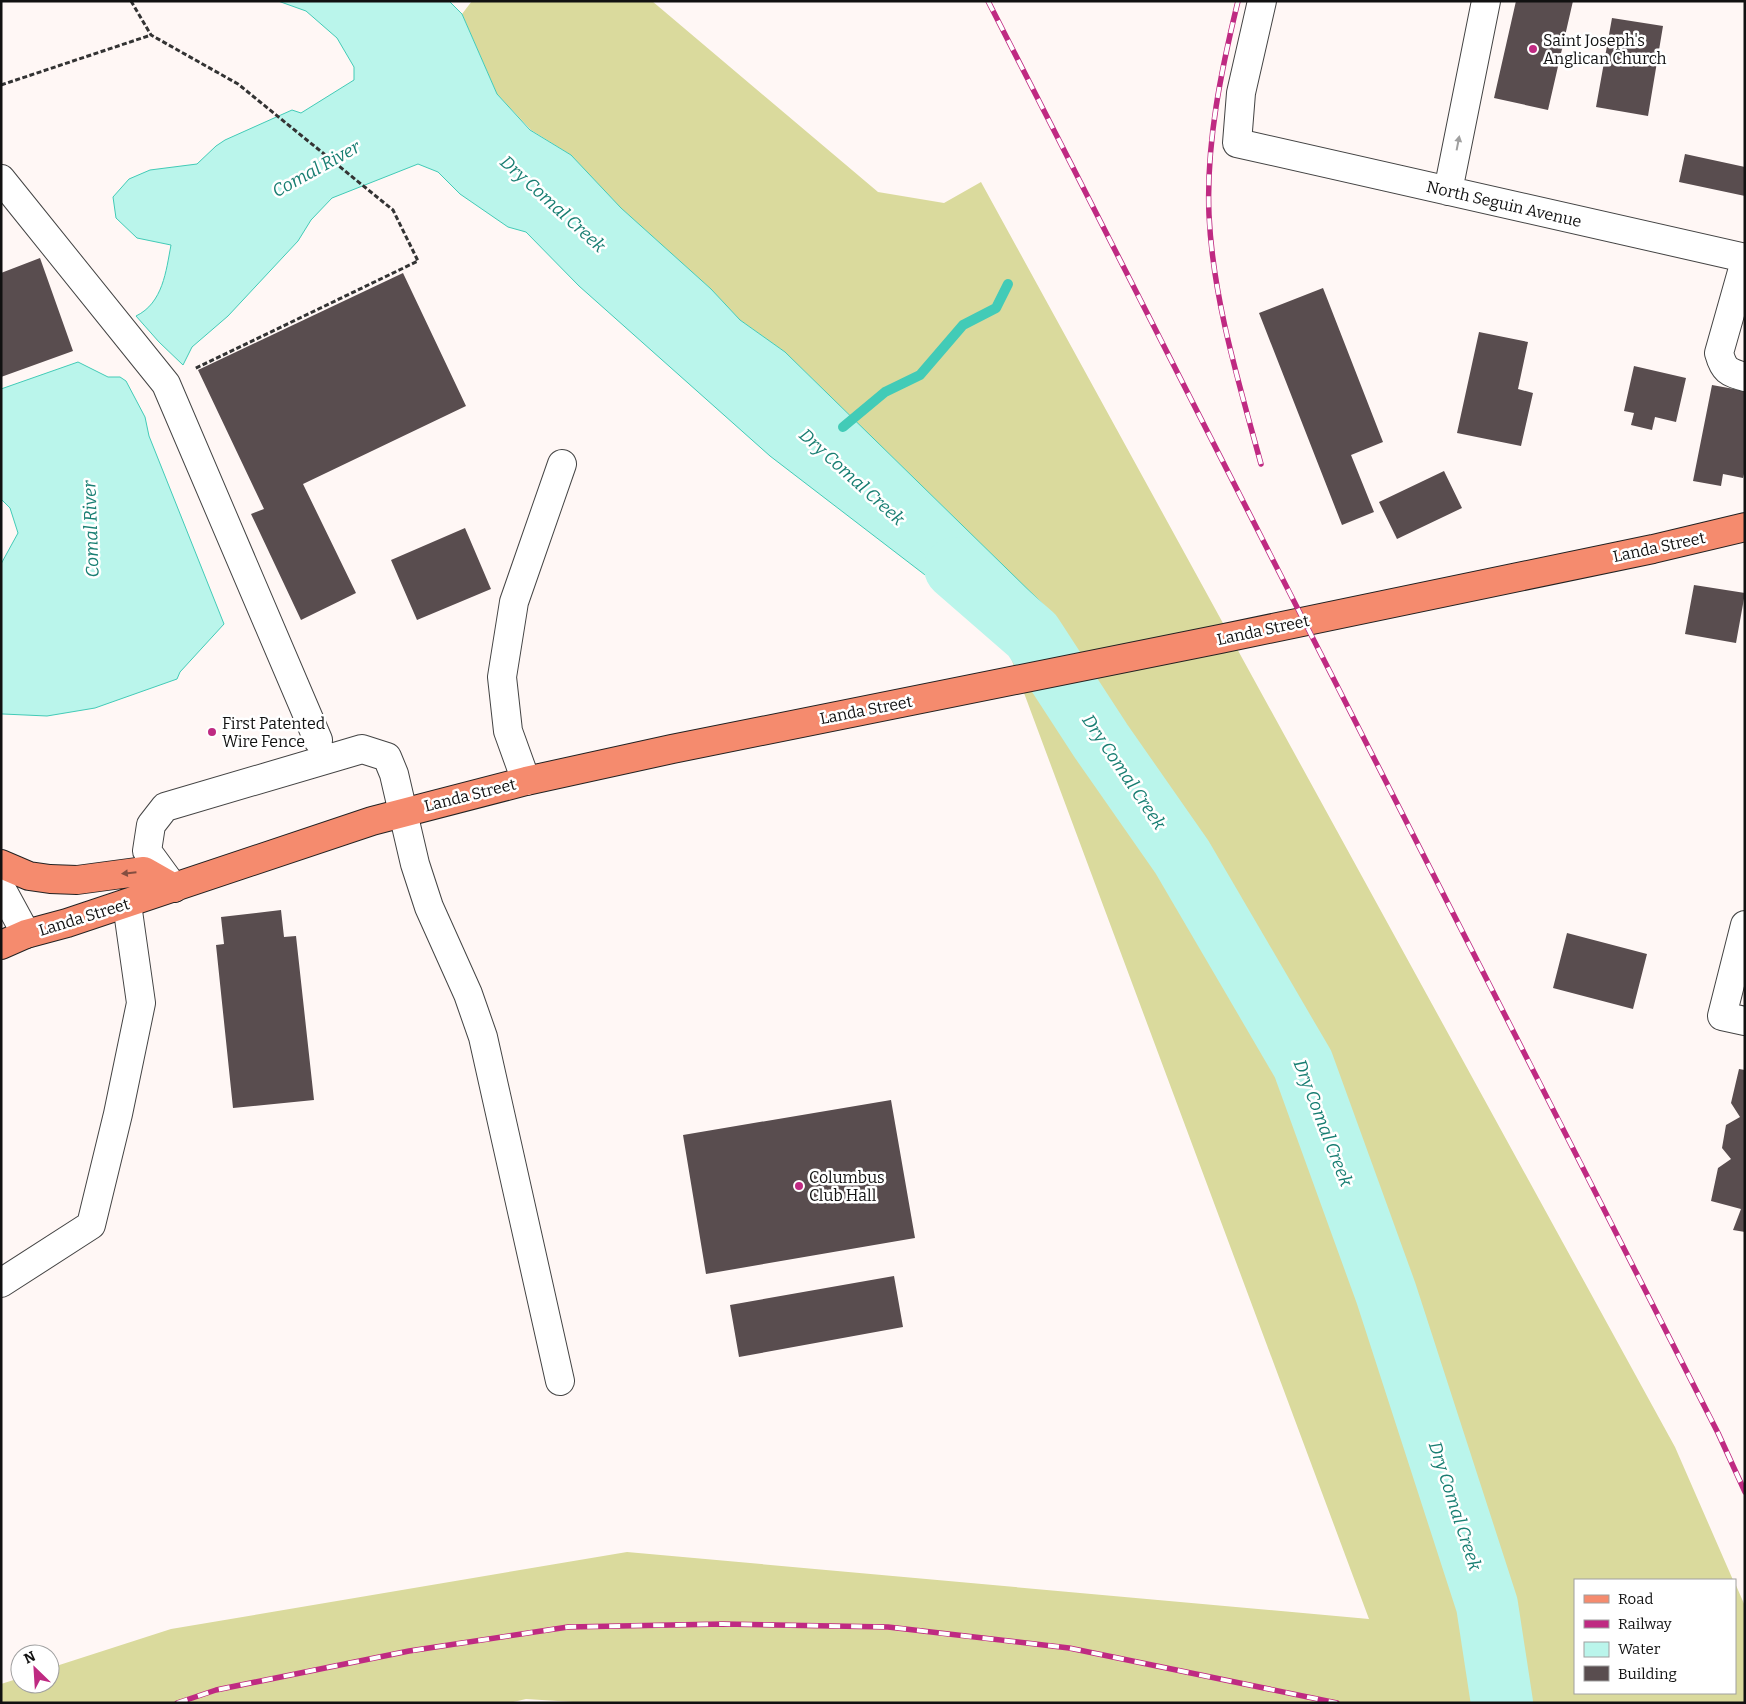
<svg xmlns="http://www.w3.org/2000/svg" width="1746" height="1704" font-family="Bitter,serif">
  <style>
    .forest { fill: #dada9d }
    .water { fill: #baf5eb; stroke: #42cbb7 }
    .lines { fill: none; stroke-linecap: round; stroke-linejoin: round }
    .stream { stroke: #42cbb7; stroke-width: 10 }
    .river { stroke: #baf5eb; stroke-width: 62 }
    .building { fill: #594d4f }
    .minor-casing { stroke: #444; stroke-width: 30 }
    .major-casing { stroke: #222; stroke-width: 30 }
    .path { stroke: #333; stroke-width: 3; stroke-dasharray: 5 2.5; stroke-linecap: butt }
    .minor { stroke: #fff; stroke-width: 28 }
    .major { stroke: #f58b6e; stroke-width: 28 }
    .rail-casing { stroke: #bf2a82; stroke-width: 5.5 }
    .rail { stroke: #fff; stroke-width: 4; stroke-dasharray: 11; stroke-linecap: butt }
    .oneway { fill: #a0a0a0 }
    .oneway2 { fill: #834e40 }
    .poi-dot { fill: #bf2a82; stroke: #fff; stroke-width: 2 }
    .labels { text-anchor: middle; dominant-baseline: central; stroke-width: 5; stroke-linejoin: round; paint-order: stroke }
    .poi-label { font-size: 16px; fill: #111; stroke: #fff; text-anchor: start }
    .street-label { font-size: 16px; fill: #111; stroke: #fff }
    .water-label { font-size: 18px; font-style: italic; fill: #187e72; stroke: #fff }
  </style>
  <rect width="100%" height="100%" fill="#fff7f5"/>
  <!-- forest -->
  <path class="forest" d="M472 1H652L878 192 944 203 981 182 1675 1447 1733 1580H1575V1693H1735V1583L1745 1606V1703H589L526 1699 509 1703H1V1684L20 1678V1684H50V1668L171 1629 627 1552 1369 1619 1002 634 1050 611 785 352 740 320 711 289 621 208 571 155 531 130 497 94 462 14Z"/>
  <!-- water -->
  <path class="water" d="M278 1H449L462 14 497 94 530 130 571 155 621 208 711 289 740 320 785 352 1050 611 1002 634 770 456 579 286 526 232 508 227 460 194 438 172 418 164 332 198 311 220 298 241 228 316 192 347 183 365 159 342 136 316C163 303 166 271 171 245L137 238 116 218 113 197 129 179 150 170 197 164 216 146 225 140 292 110 301 113 354 80V67L337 38 306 11Z
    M78 362 108 377H120L126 381 145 417 149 436 224 624 180 672 177 679 95 708 47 716 3 714H1V564L18 533 10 508 1 499V389Z"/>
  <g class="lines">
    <!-- stream -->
    <path class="stream" d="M843 427 885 392 920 375 963 325 996 308 1008 284"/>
    <!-- river -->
    <path class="river" d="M955 568 1032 635 1101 741 1182 857 1303 1064 1386 1293 1487 1605 1502 1703"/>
  </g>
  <!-- building -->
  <path class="building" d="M1516 1H1573L1548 110 1494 98Z
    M1612 18 1663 26 1648 116 1596 107Z
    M1685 154 1745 167V196L1679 182Z
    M40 258 73 351 1 377V273Z
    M403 273 466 406 303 484 356 593 301 620 251 514 264 509 198 370Z
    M1323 288 1383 442 1351 455 1374 512 1342 525 1259 313Z
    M1479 332 1528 342 1518 389 1533 393 1521 446 1457 433Z
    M1634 366 1686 378 1676 422 1655 417 1652 430 1631 425 1634 413 1624 411Z
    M1712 385 1745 391V470L1743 478 1723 474 1721 486 1693 481Z
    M1444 471 1462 508 1397 539 1379 502Z
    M465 528 491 589 417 620 391 560Z
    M1694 585 1745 593 1736 643 1685 634Z
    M281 910 284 937 296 936 314 1100 233 1108 216 945 224 944 221 917Z
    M1567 933 1647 954 1633 1009 1553 988Z
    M1739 1069 1745 1070V1232L1733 1230 1741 1209 1711 1201 1718 1168 1731 1159 1722 1148 1726 1125 1740 1117 1731 1103Z
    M891 1100 915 1238 706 1274 683 1135Z
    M894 1276 903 1327 739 1357 730 1305Z"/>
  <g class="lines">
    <defs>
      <path id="minor" d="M1262 1 1241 93 1237 143 1745 258
        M1 179 166 384 318 740
        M1448 191 1486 1
        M1745 261 1719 353C1724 371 1728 372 1745 377
        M526 781 508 731 502 677 514 602 562 464
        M1 888 26 934
        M174 888 147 851 151 825 165 807 362 749 387 757 394 774 415 864 429 907 468 994 483 1037 560 1381
        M1745 925 1722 1016 1745 1021
        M1 1283 91 1225 118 1114 141 1003 127 904"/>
      <path id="major" d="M1 864 29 876 50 879 77 880 144 871 174 888
        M1 945 26 934 67 923 372 821 526 781 672 749 1220 639 1653 549 1745 527"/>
    </defs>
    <!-- minor casing -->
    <use href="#minor" class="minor-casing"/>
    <!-- major casing -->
    <use href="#major" class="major-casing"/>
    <!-- path -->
    <path class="path" d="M131 1 151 35 238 84 393 210 418 261 194 369
      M1 85 151 35"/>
    <!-- minor -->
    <use href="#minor" class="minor"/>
    <!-- major -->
    <use href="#major" class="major"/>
    <defs>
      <path id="rail" d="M988 1 1718 1433 1745 1492
        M1238 1C1221 71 1206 143 1209 215 1213 300 1239 383 1261 464
        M177 1703 216 1690 409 1651 568 1627 723 1624 888 1627 1069 1648 1337 1703"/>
    </defs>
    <!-- rail casing -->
    <use href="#rail" class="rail-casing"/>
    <!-- rail -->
    <use href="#rail" class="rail"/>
  </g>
  <!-- one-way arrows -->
  <defs><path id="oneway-solid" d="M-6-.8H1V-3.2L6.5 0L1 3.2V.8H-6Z" transform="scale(1.25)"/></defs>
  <use class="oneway" href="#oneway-solid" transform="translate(1458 143) rotate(-79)"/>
  <use class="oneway2" href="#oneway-solid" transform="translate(129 873) rotate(174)"/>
  <!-- markers -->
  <g class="poi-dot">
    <circle cx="1533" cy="49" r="5"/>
    <circle cx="212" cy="732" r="5"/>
    <circle cx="799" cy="1186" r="5"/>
  </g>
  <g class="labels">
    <!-- poi labels -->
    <g class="poi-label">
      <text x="1543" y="40">Saint Joseph's<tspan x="1543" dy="18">Anglican Church</tspan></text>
      <text x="222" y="723">First Patented<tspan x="222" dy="18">Wire Fence</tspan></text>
      <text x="809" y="1177">Columbus<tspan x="809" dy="18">Club Hall</tspan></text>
    </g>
    <!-- street labels -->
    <g class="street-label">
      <text transform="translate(1504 204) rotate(13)">North Seguin Avenue</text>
      <text transform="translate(1659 547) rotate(-12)">Landa Street</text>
      <text transform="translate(1263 630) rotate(-12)">Landa Street</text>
      <text transform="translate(866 710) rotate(-11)">Landa Street</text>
      <text transform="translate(470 795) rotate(-14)">Landa Street</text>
      <text transform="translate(84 917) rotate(-17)">Landa Street</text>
    </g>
    <!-- water labels -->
    <g class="water-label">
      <text transform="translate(316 169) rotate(-29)">Comal River</text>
      <text transform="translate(553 204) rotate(42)">Dry Comal Creek</text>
      <text transform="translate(852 477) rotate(42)">Dry Comal Creek</text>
      <text transform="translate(91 529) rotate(-92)">Comal River</text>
      <text transform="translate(1124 772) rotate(56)">Dry Comal Creek</text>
      <text transform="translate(1323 1123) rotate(69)">Dry Comal Creek</text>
      <text transform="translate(1455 1506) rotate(72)">Dry Comal Creek</text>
    </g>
  </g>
  <!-- border -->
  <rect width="1746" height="1704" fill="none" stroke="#111111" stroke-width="5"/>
  <!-- legend -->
  <rect x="1574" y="1579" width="162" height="115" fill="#ffffff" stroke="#a0a0a0"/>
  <rect x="1584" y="1595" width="25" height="8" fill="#f58b6e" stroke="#a0a0a0"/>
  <text x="1618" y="1604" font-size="15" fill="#111111">Road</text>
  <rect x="1584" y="1620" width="25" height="8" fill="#bf2a82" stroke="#a0a0a0"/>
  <text x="1618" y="1629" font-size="15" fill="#111111">Railway</text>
  <rect x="1584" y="1642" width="25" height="15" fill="#baf5eb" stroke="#a0a0a0"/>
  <text x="1618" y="1654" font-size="15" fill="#111111">Water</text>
  <rect x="1584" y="1666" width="25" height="15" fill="#594d4f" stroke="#a0a0a0"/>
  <text x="1618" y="1679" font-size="15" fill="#111111">Building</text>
  <!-- north arrow -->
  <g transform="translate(35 1669) rotate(335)"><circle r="24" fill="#ffffff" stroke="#a0a0a0"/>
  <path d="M0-4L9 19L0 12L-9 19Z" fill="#bf2a82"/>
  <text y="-8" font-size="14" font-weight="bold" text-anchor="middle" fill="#111111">N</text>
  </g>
</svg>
